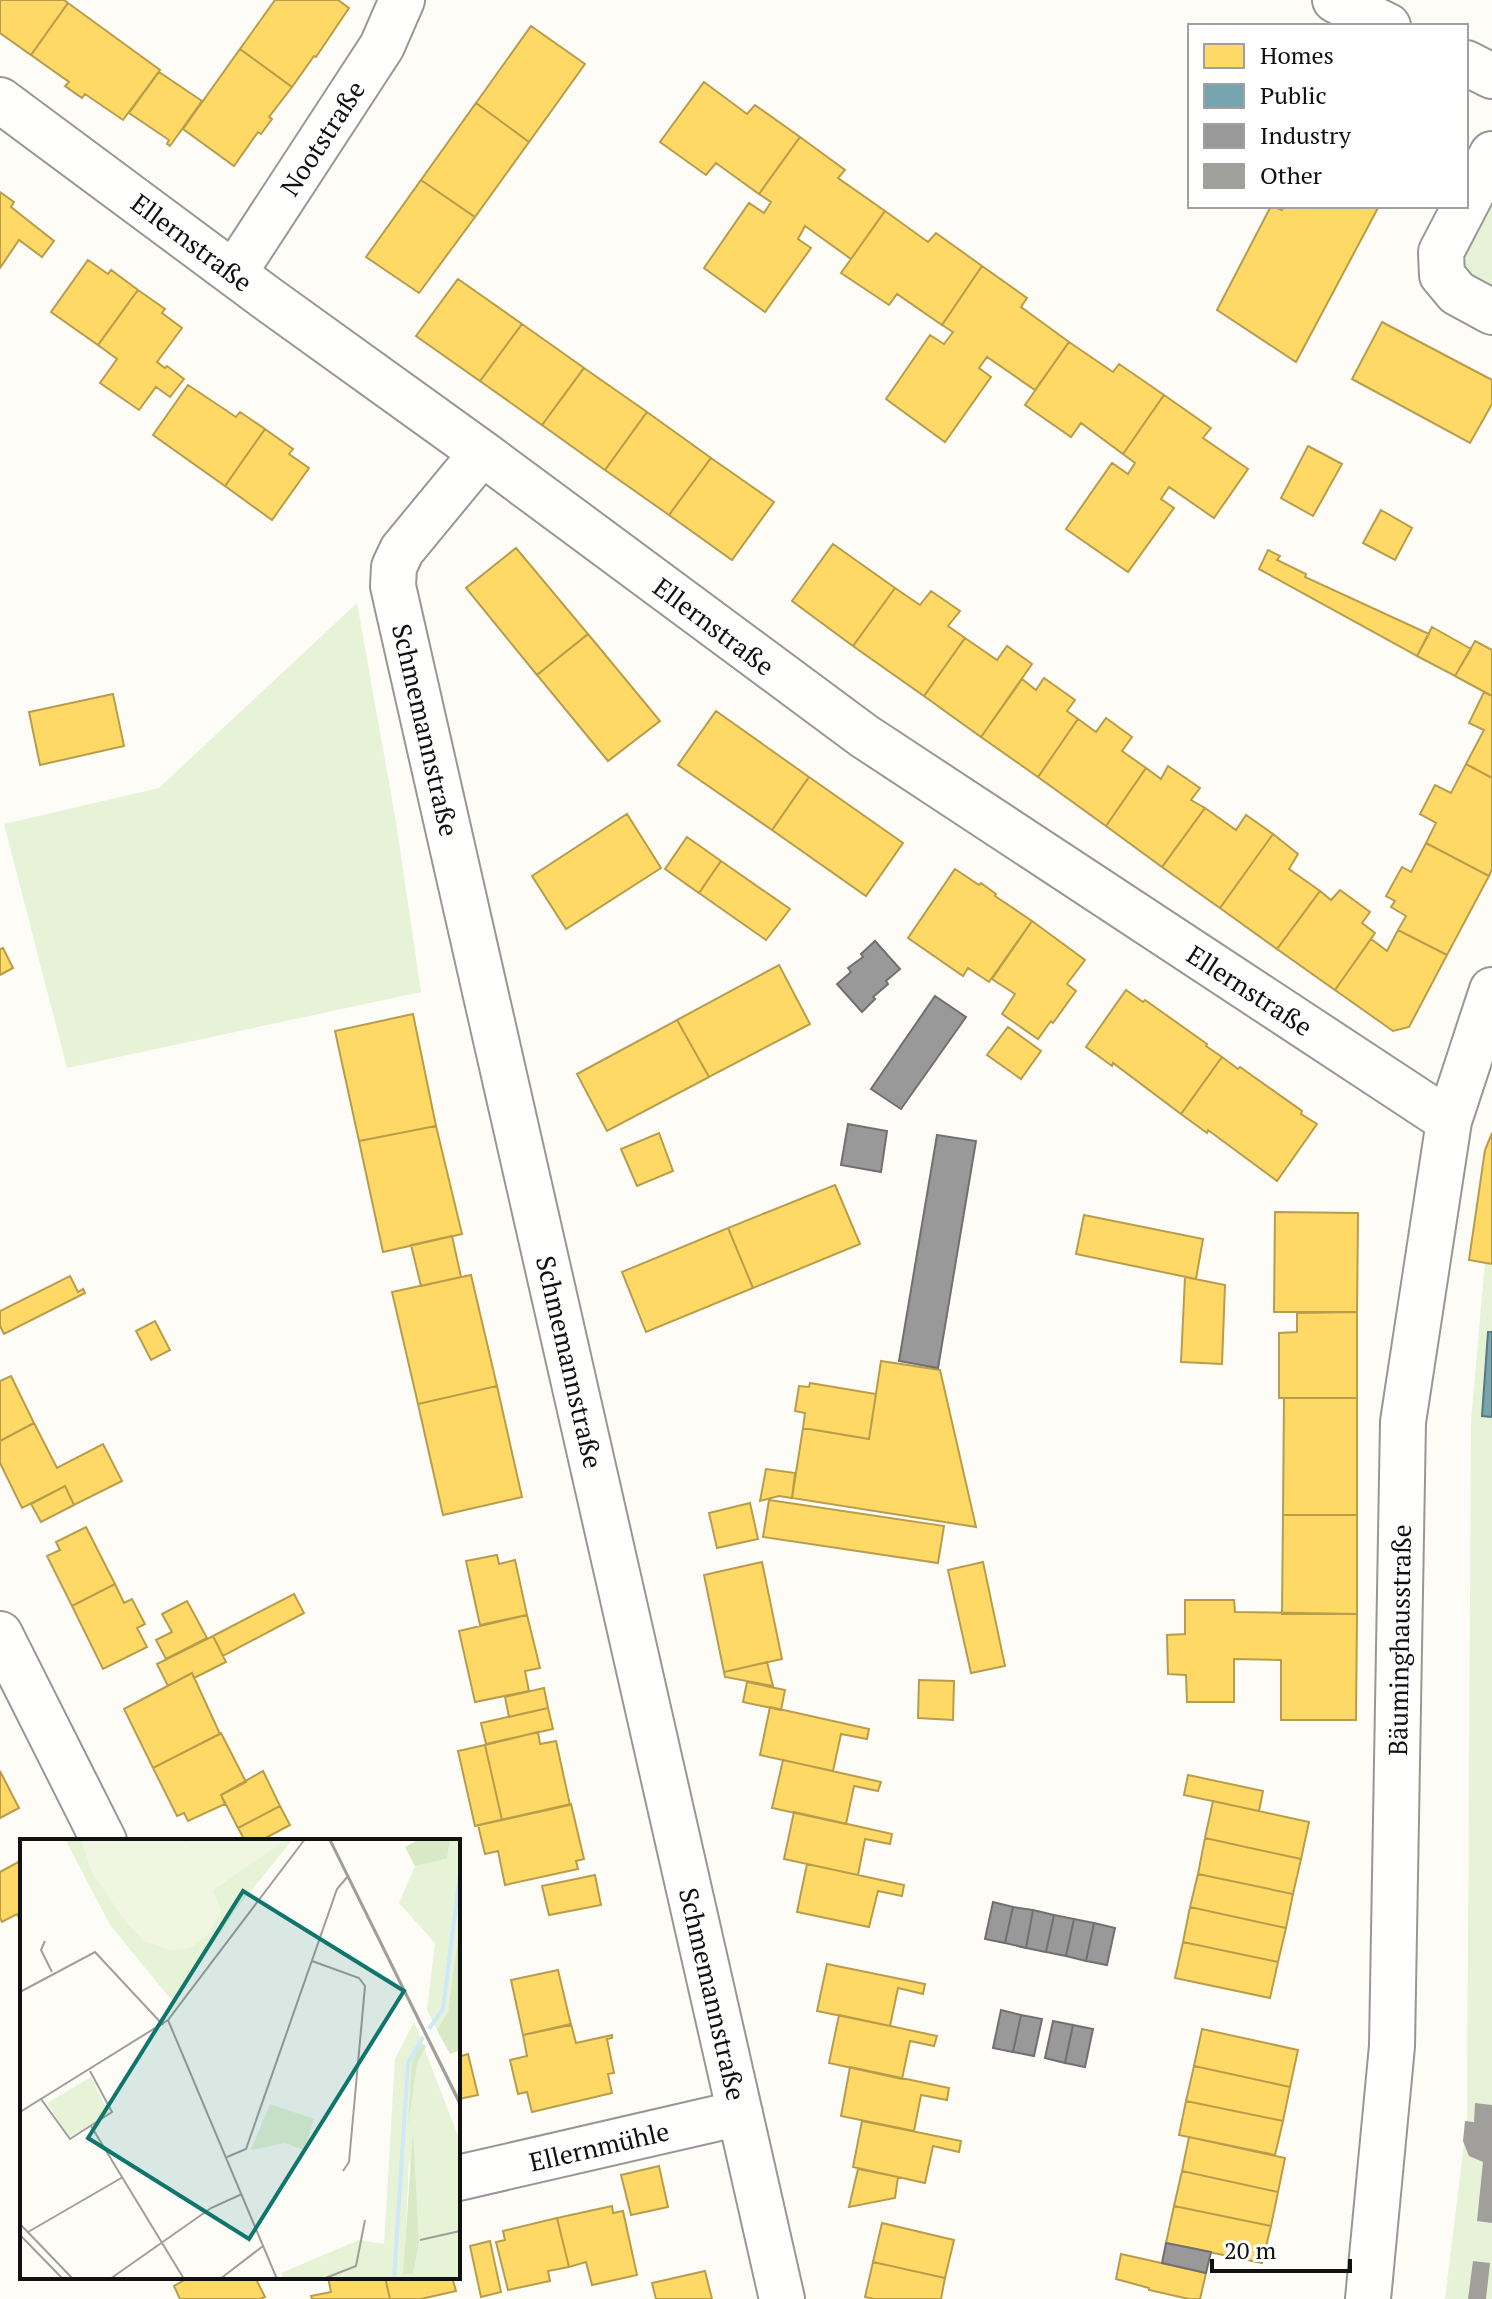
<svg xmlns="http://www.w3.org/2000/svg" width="1492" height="2299" font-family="'PT Serif',serif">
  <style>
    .green { fill: #e7f3d7 }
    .homes { fill: #ffd966; stroke: #b89d4c; stroke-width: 2 }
    .public { fill: #76a5af; stroke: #587980; stroke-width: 2 }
    .industry { fill: #999; stroke: #707070; stroke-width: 2 }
    .building { fill: #a19f9c }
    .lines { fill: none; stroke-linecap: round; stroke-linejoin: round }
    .minor-casing { stroke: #979795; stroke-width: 48 }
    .minor { stroke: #fffffe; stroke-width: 44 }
    .labels { text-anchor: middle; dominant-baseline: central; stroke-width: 8; stroke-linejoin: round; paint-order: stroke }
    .street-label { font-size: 26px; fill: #111; stroke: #fff }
    .inset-river { fill: none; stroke: #cde8f7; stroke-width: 4 }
    .inset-road { fill: none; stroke: #9f9e9b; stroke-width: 2 }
    .view { fill: #0f766e; fill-opacity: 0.15; stroke: #0f766e; stroke-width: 4 }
    .inset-edge { fill: none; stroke: #111; stroke-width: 4 }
  </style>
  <rect width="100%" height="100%" fill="#fdfcf7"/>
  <!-- green -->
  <path class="green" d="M1492 187V293L1468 280 1459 249Z
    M357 603 396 822 421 992 67 1068 4 824 159 788Z
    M1485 1262 1492 1264V2299H1445L1467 2120 1471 1421Z"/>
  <!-- homes -->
  <path class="homes" d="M0 0H64L68 3 31 55 0 33Z
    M275 0H338L349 8 316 57 314 56 292 87 240 49Z
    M68 3 160 70 123 120 85 94 82 98 65 86 69 82 31 55Z
    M531 26 585 64 529 142 476 103Z
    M240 49 292 87 269 117 272 119 261 134 258 132 234 166 183 129Z
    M159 72 202 101 170 146 167 144 169 140 129 113Z
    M704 82 747 114 755 105 800 137 759 194 716 163 706 175 660 142Z
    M476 103 529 142 475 217 421 180Z
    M800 137 845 170 838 178 885 211 851 259 805 226 798 239 811 248 765 312 704 268 749 203 764 213 771 202 759 194Z
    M421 180 475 217 419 293 366 257Z
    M0 192 14 202 11 207 54 241 42 257 19 240 0 268Z
    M1271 206 1282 210 1284 206H1379L1296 362 1217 310Z
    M885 211 928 242 936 233 982 266 942 325 897 294 889 305 841 273Z
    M88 260 108 274 111 270 138 290 98 345 51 312Z
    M982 266 1027 298 1021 307 1069 342 1035 390 987 357 979 368 991 377 945 442 886 399 930 335 944 344 953 332 942 325Z
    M458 279 522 324 480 381 416 336Z
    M138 290 165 309 162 313 182 328 157 362 165 368 167 366 184 379 170 397 156 387 139 410 100 383 117 359 98 345Z
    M1382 322 1492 380V404L1470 443 1352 379Z
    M522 324 584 368 542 425 480 381Z
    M1069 342 1113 372 1119 364 1164 395 1123 454 1081 423 1071 437 1025 405Z
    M584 368 647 412 605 470 542 425Z
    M188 385 236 417 240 412 265 429 225 486 153 435Z
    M1164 395 1211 428 1203 438 1248 469 1214 518 1169 487 1161 499 1174 508 1128 572 1066 529 1112 463 1128 474 1135 463 1123 454Z
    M647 412 711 458 669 515 605 470Z
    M265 429 293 449 289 454 309 468 272 520 225 486Z
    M1308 446 1342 464 1313 516 1281 498Z
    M711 458 774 502 732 560 669 515Z
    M1381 510 1412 528 1395 560 1363 543Z
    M833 544 895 588 853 646 792 601Z
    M516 548 588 634 537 675 466 588Z
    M1268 550 1280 556 1277 560 1306 574 1305 577 1429 634 1417 656 1259 569Z
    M895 588 920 605 931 591 960 611 948 626 965 638 924 696 853 646Z
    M1432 627 1471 649 1455 676 1417 656Z
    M588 634 660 721 608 761 537 675Z
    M965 638 997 660 1007 646 1032 664 981 737 924 696Z
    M1475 641 1492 650V696L1455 676Z
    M1044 678 1075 700 1067 711 1078 719 1038 777 981 737 1022 679 1036 690Z
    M1484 692 1492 696V778L1466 764 1484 730 1469 723Z
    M113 694 124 746 40 765 29 712Z
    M716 711 809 777 772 830 678 765Z
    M1106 718 1132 737 1122 751 1146 768 1106 826 1038 777 1078 719 1096 732Z
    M1466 764 1492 778V869L1489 876 1426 843 1436 823 1420 814 1435 785 1451 793Z
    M1168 766 1200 788 1191 800 1205 808 1162 867 1106 826 1146 768 1161 779Z
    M809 777 903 843 866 896 772 830Z
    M1205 808 1236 830 1246 815 1273 834 1220 908 1162 867Z
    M627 814 661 868 566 929 532 876Z
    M1273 834 1298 854 1289 869 1320 891 1277 949 1220 908Z
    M687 837 721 861 699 893 665 869Z
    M1426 843 1489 876 1447 955 1398 930 1406 916 1391 907 1395 901 1386 896 1402 867 1411 872Z
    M721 861 790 909 766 940 699 893Z
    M955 869 979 885 981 883 996 894 995 896 1032 921 989 982 968 968 963 976 908 938Z
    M1340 890 1370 912 1362 923 1375 933 1335 990 1277 949 1320 891 1331 900Z
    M1032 921 1085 960 1067 984 1076 991 1053 1023 1051 1021 1038 1039 1002 1014 1015 994 992 979Z
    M1398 930 1447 955 1409 1027 1393 1031 1335 990 1371 939 1387 951Z
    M3 948 13 968 0 975V949Z
    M779 965 810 1024 709 1077 677 1020Z
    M1126 990 1143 1002 1145 1000 1207 1044 1206 1046 1222 1057 1181 1114 1113 1063 1112 1066 1086 1047Z
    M413 1014 436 1126 359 1141 335 1031Z
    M677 1020 709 1077 607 1131 577 1074Z
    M1008 1027 1041 1051 1021 1079 987 1055Z
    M1222 1057 1238 1069 1240 1067 1302 1111 1301 1114 1317 1124 1277 1181 1208 1130 1207 1133 1181 1114Z
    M436 1126 462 1234 383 1252 359 1141Z
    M659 1133 673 1171 637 1186 621 1149Z
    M1492 1133V1264L1469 1260 1485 1150Z
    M835 1185 860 1244 753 1288 728 1228Z
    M1275 1212 1358 1213 1357 1312H1274Z
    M1084 1215 1203 1239 1196 1279 1076 1254Z
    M728 1228 753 1288 646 1332 622 1272Z
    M452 1236 461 1277 421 1286 411 1245Z
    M471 1275 497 1386 418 1404 392 1292Z
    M70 1276 78 1292 83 1289 85 1293 4 1334 0 1326V1311Z
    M1185 1277 1225 1285 1222 1364 1181 1362Z
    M1357 1312V1398H1279V1333L1297 1332V1313Z
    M155 1321 170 1350 151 1360 136 1331Z
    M881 1361 940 1370 976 1527 792 1498 803 1428 869 1439Z
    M11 1376 34 1423 0 1441V1381Z
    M810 1383 876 1394 869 1439 803 1428 805 1413 795 1411 799 1386 809 1387Z
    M497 1386 522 1497 443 1515 418 1404Z
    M1284 1398H1357V1515H1283Z
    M34 1423 57 1468 103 1444 122 1481 74 1505 65 1486 22 1508 0 1463V1441Z
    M766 1469 795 1473 792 1498 779 1496 760 1501Z
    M65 1486 74 1505 41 1522 31 1504Z
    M769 1500 944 1526 938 1563 763 1537Z
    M750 1503 758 1539 717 1548 709 1513Z
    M1283 1515H1357V1614H1282Z
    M86 1527 115 1584 72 1606 47 1556 60 1550 56 1542Z
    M497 1555 499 1564 515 1560 527 1615 480 1625 466 1561Z
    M762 1562 782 1659 724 1672 704 1575Z
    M983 1562 1005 1666 971 1673 948 1570Z
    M115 1584 124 1603 132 1599 145 1624 137 1628 147 1647 103 1669 72 1606Z
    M294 1594 304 1613 223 1656 213 1636Z
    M1185 1600H1234L1235 1612 1357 1614 1356 1720H1281V1660L1234 1659V1702H1187L1186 1675 1168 1674 1167 1635 1185 1634Z
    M187 1601 207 1638 166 1659 156 1640 172 1632 162 1614Z
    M527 1615 540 1668 525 1671 529 1691 475 1702 459 1631Z
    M213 1636 226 1662 194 1678 192 1673 168 1686 157 1664Z
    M767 1662 773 1686 725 1677 724 1672Z
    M192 1673 220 1734 153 1768 124 1709Z
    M919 1680 954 1681 953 1720 918 1718Z
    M747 1682 785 1690 781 1710 743 1702Z
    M544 1688 548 1708 509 1717 505 1697Z
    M770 1707 869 1729 867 1739 841 1734 833 1771 760 1755Z
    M548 1708 553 1729 486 1744 481 1723Z
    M538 1732 540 1744 556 1741 570 1805 502 1820 485 1745Z
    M221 1733 246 1782 221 1795 225 1804 188 1821 184 1813 177 1816 153 1768Z
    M485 1745 502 1820 475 1826 458 1751Z
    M783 1760 881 1782 878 1791 854 1786 846 1824 772 1808Z
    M0 1771 19 1808 0 1818Z
    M263 1771 280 1806 238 1828 221 1795Z
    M1188 1775 1263 1791 1259 1811 1184 1795Z
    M1213 1801 1309 1822 1301 1859 1205 1838Z
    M571 1804 584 1859 576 1861 578 1869 505 1885 498 1851 485 1854 478 1825Z
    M280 1806 290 1825 260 1841H245L238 1828Z
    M794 1812 892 1834 890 1844 865 1839 858 1875 784 1859Z
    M1205 1838 1301 1859 1293 1894 1198 1874Z
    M22 1860V1923L17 1914 2 1922 0 1918V1872Z
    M807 1864 904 1885 902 1896 878 1891 869 1927 797 1912Z
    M1198 1874 1293 1894 1286 1928 1190 1907Z
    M595 1875 601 1905 549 1915 542 1886Z
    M1190 1907 1286 1928 1278 1962 1183 1942Z
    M1183 1942 1278 1962 1270 1998 1175 1978Z
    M827 1964 925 1984 923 1994 898 1988 890 2026 817 2011Z
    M558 1970 571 2025 523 2035 511 1980Z
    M839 2015 937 2036 934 2046 910 2041 902 2079 829 2063Z
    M571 2024 576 2043 612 2035V2038L607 2039 614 2073 608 2074 612 2093 532 2112 527 2092 518 2094 510 2060 527 2056 523 2035Z
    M1202 2029 1298 2050 1290 2087 1194 2066Z
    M468 2054 478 2095 459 2099 458 2057Z
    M1194 2066 1290 2087 1283 2121 1186 2101Z
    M850 2067 949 2088 947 2100 921 2095 914 2131 841 2116Z
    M1186 2101 1283 2121 1275 2155 1179 2135Z
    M862 2121 961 2141 959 2152 933 2146 925 2183 853 2167Z
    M1189 2137 1285 2158 1278 2192 1182 2171Z
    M659 2166 668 2207 631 2215 621 2175Z
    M858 2169 898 2177 895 2198 849 2207Z
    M1182 2171 1278 2192 1271 2226 1174 2206Z
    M612 2206 613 2213 623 2211 637 2275 592 2285 586 2262 569 2267 557 2218Z
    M1174 2206 1271 2226 1262 2263 1166 2243Z
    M557 2218 569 2267 548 2271 550 2281 508 2290 496 2242 505 2240 503 2231Z
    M882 2223 954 2240 945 2278 873 2262Z
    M490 2241 501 2292 481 2297 470 2246Z
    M1121 2254 1206 2273 1200 2299H1189L1149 2290V2288L1116 2279Z
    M873 2262 945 2278 941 2299H874L865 2297Z
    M705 2271 712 2299H656L652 2283Z
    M190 2277H255L265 2297 260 2299H180L174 2286Z
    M328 2277H385L390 2299H312L311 2296 331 2292Z
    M385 2277H452L456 2291 421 2299H390Z"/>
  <!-- public -->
  <path class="public" d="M1488 1332H1492V1417L1482 1416Z"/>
  <!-- industry -->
  <path class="industry" d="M875 941 900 969 886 981 888 984 873 997 875 999 862 1012 837 984 851 972 848 968 863 957 861 954Z
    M935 996 966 1017 901 1109 871 1089Z
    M848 1124 887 1131 881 1172 841 1165Z
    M937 1135 976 1141 938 1368 899 1361Z
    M993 1902 1013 1907 1005 1943 985 1939Z
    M1013 1907 1033 1910 1026 1948 1005 1943Z
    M1033 1910 1054 1915 1046 1952 1026 1948Z
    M1054 1915 1074 1919 1066 1956 1046 1952Z
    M1074 1919 1094 1923 1086 1961 1066 1956Z
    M1094 1923 1115 1928 1107 1965 1086 1961Z
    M1001 2010 1021 2015 1013 2052 993 2048Z
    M1021 2015 1042 2019 1034 2056 1013 2052Z
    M1053 2021 1073 2025 1065 2063 1045 2058Z
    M1073 2025 1093 2029 1085 2067 1065 2063Z
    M1166 2243 1211 2252 1206 2273 1162 2263Z"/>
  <!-- building -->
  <path class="building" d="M1475 2103 1492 2105V2223L1477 2221 1483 2162 1469 2156 1463 2141 1465 2121 1474 2122Z
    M1473 2261 1490 2263 1486 2299H1468Z"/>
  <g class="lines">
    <defs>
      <path id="minor" d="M1335 0 1388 26
        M1466 63 1492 76
        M0 100 268 299 482 453 864 736 1449 1121
        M1466 204 1492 154
        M1465 206 1441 252 1442 275 1457 293 1492 312
        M234 273 382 46 402 0
        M482 453 402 550 394 567 393 586 782 2299
        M0 1634 104 1841
        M458 2178 740 2113
        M1368 2299 1392 2046 1403 1422 1449 1121 1492 990"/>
    </defs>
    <!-- minor casing -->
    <use href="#minor" class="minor-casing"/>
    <!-- minor -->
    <use href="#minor" class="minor"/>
  </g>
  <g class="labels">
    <!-- street labels -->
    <g class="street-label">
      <text transform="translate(322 138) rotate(-57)">Nootstraße</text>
      <text transform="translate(192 242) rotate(37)">Ellernstraße</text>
      <text transform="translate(714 626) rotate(37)">Ellernstraße</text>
      <text transform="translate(426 730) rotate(77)">Schmemannstraße</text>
      <text transform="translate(1250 990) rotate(33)">Ellernstraße</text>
      <text transform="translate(570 1362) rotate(77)">Schmemannstraße</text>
      <text transform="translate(1399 1640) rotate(-89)">Bäuminghausstraße</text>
      <text transform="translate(713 1994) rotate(77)">Schmemannstraße</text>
      <text transform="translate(599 2146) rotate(-13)">Ellernmühle</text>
    </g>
  </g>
  <!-- overview -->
  <g transform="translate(20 1839)">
    <rect width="440" height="440" fill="#fdfcf7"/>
    <path d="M45 0H273L214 73 154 164 90 86ZM430 0H440V83L428 173 417 191 407 171 415 104 379 64 395 27 427 20ZM394 183 440 302V440H264L261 434 339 401 364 405 375 220ZM389 319 399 405 393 435H384ZM71 238 89 275 49 298 27 264ZM250 265 294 280 284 311 265 304 231 311Z" fill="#e7f3d7" fill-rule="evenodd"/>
    <path d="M400 0H430L427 20 395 27 385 8ZM440 83V194L438 212 430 215 417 191 428 173ZM401 204 406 207 397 224 388 287 392 223ZM393 292 399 405 393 435H383Z" fill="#d8eac5"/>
    <path d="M167 0 161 6 170 0H267L193 51 201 71 189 95 170 109 153 112 124 102 106 83 72 34 61 1Z" fill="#f0f6e1"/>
    <path class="inset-river" d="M409 190 423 170 440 35M374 440 388 224 403 198"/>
    <path class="inset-road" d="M309 0 440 266M310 0 440 263M25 102 21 111 32 133M292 122 339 139 345 147 329 323 323 332M0 153 75 113 143 186M148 181 257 440M21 260 50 300 92 273 70 232M0 273 148 181 285 0M71 287 164 440M207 318 226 310 317 50 329 36M0 385 53 440M8 393 103 338M0 396 43 440M400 401 440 392M90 440 191 369 222 355M200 440 243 407M303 440 336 427 345 381"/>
    <path class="view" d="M223 52 384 152 229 400 68 299Z"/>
    <rect width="440" height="440" class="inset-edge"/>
  </g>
  <!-- legend -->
  <rect x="1188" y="24" width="280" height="184" fill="#ffffff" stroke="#a0a0a0" stroke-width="2"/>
  <rect x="1204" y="44" width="40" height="24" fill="#ffd966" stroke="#a0a0a0" stroke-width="2"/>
  <text x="1260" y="64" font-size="24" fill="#111111">Homes</text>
  <rect x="1204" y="84" width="40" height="24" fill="#76a5af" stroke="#a0a0a0" stroke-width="2"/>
  <text x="1260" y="104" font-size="24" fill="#111111">Public</text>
  <rect x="1204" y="124" width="40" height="24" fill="#999999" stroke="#a0a0a0" stroke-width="2"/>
  <text x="1260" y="144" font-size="24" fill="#111111">Industry</text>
  <rect x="1204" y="164" width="40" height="24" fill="#a19f9c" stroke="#a0a0a0" stroke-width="2"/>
  <text x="1260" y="184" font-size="24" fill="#111111">Other</text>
  <!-- scale -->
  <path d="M1212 2259v12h138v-12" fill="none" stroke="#111111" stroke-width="4"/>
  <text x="1224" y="2259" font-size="24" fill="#111111" stroke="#ffffff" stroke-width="6" paint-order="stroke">20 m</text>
</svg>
